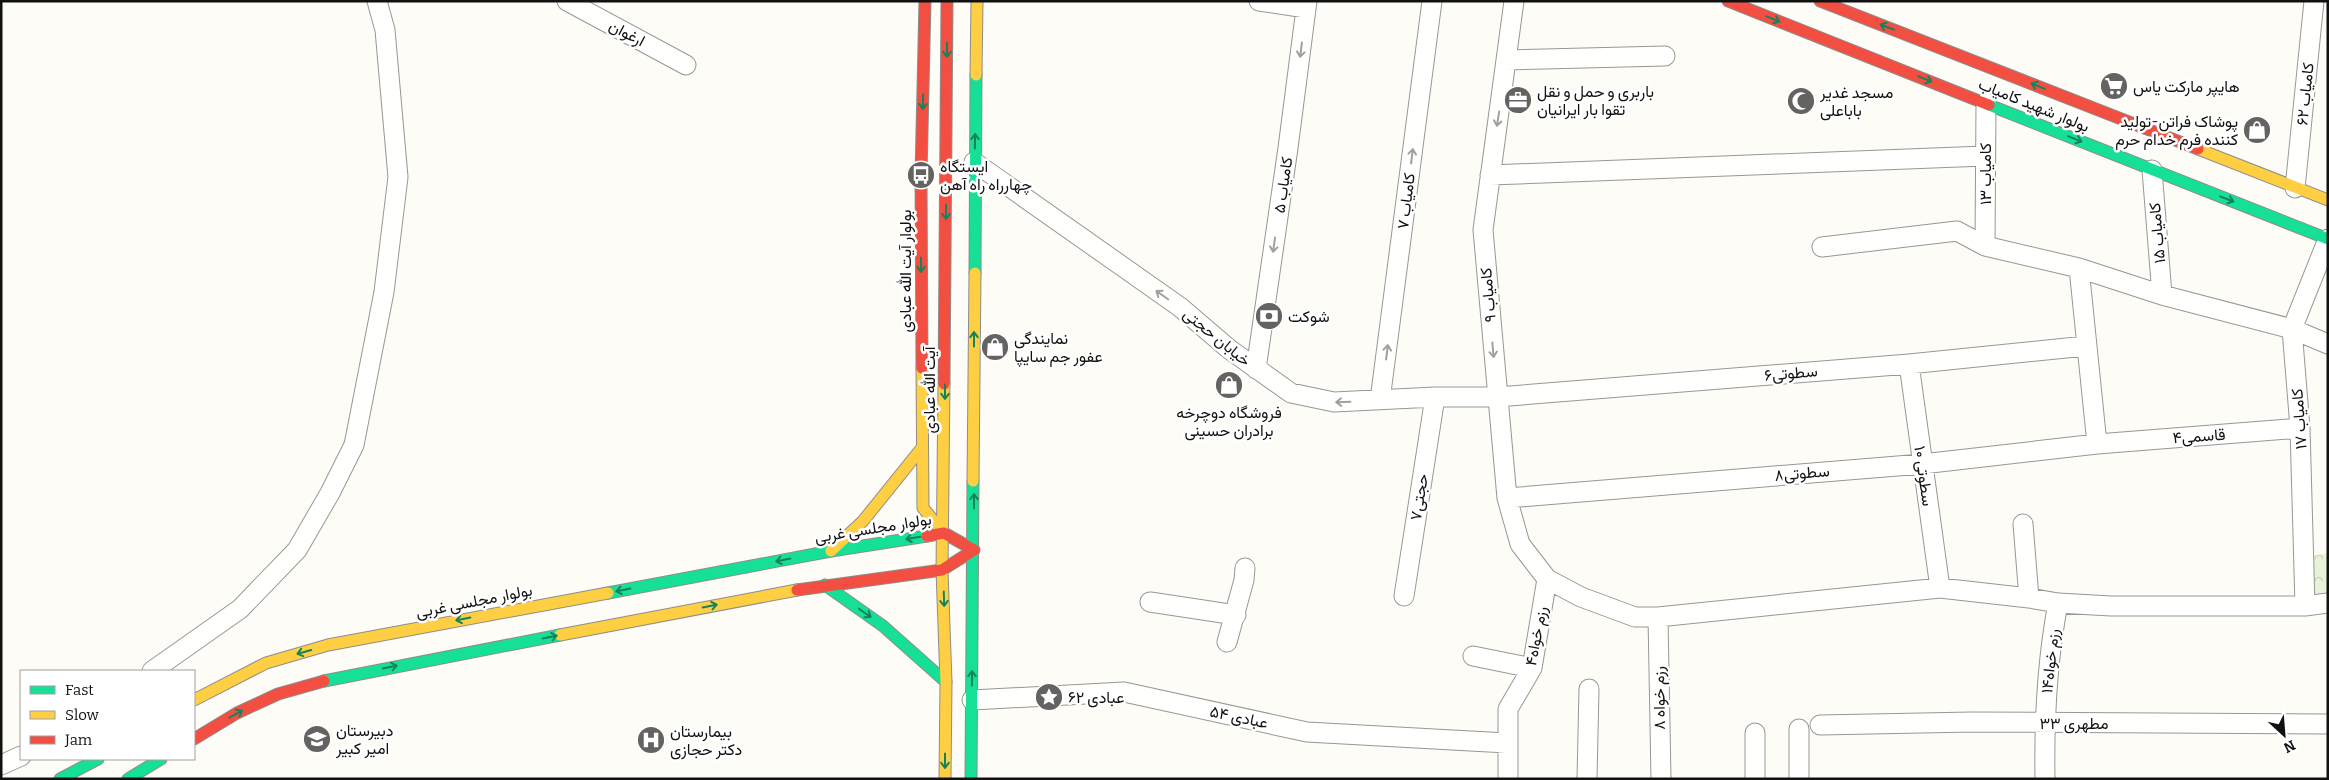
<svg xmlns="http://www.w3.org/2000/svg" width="2329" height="780" font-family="Bitter,Vazirmatn,serif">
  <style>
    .park { fill: url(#park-crowns) }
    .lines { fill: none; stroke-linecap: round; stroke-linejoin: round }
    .street-casing { stroke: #979795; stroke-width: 21 }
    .fast-casing { stroke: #8e8d8b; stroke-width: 13 }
    .slow-casing { stroke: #8e8d8b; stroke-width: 13 }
    .jam-casing { stroke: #8e8d8b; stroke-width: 13 }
    .street { stroke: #fffffe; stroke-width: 19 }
    .fast { stroke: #16e098; stroke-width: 11 }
    .slow { stroke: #ffcf43; stroke-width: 11 }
    .jam { stroke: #f24e42; stroke-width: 11 }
    .oneway { stroke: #14835b }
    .oneway2 { stroke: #a0a09f }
    .labels { text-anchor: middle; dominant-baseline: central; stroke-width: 5; stroke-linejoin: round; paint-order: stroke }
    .street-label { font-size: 16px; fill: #111; stroke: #fff }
    .poi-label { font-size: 16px; fill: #111; stroke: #fff; text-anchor: start }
  </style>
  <defs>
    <pattern id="park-crowns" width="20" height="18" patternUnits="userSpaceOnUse" patternTransform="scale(1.25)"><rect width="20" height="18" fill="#e7f3d7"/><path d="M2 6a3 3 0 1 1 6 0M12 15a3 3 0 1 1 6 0" fill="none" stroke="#c5cfb8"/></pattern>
  </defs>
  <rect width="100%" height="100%" fill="#fdfcf7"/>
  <!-- park -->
  <path class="park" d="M2328 553V595L2315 596 2312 556Z"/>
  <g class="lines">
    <defs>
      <path id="street" d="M567 1 686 65
        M1259 1 1306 8
        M1514 1 1483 230 1507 498 1520 544 1547 579 1581 597 1635 617H1658L1940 588 2029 598 2058 603 2111 606H2305L2328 603
        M1507 60 1665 56
        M974 162 1180 307 1229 349 1291 393 1334 402 1435 397H1497L1909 364 2086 346
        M2152 170 2162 295
        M1490 175 1985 156
        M2295 188 2314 1
        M1985 246 1986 103
        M1822 247 1957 231 1985 246 2079 268 2162 295 2292 329 2328 344
        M2079 268 2097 444
        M1909 364 1940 588
        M1256 369 1288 148 1307 1
        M1380 400 1432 1
        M1507 498 1922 464 2097 444 2300 428
        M2023 524 2029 598
        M1404 596 1435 397
        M1150 602 1236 615
        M2305 606 2300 428 2292 329 2328 239
        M1658 617 1661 779
        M1227 642 1244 580 1245 568
        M1473 656 1532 668
        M152 671 240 609 297 550 330 493 354 445 384 292 398 177 385 30 377 1
        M972 700 1124 692 1307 732 1507 743
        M1820 725 1972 722 2328 724
        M1 765 21 756
        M1508 779V709L1532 668 1547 579
        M1587 779 1589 689
        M1755 779V733
        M1799 779V729
        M2045 779C2044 720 2047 661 2058 603"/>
      <path id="fast" d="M1989 105 2328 239
        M975 273 976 75
        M825 585 883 626 946 682
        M608 593 831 551 927 536
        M324 681 560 635
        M60 779 98 759
        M128 779 161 759
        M971 779 973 481"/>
      <path id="slow" d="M976 75 977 1
        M2198 149 2328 200
        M922 368 923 508 944 533
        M944 384 942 570 946 682 945 779
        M973 481 975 273
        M831 551 863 521 921 449
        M560 635 797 590
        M194 700 266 663 328 645 608 593"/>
      <path id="jam" d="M1728 1 1989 105
        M1820 1 2198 149
        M922 368 921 175 925 1
        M944 384 947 1
        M797 590 942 570 974 550 944 533 927 536
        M194 739 237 713 278 694 324 681"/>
    </defs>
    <!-- street casing -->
    <use href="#street" class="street-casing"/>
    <!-- fast casing -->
    <use href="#fast" class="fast-casing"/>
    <!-- slow casing -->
    <use href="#slow" class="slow-casing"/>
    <!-- jam casing -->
    <use href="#jam" class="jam-casing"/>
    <!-- street -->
    <use href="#street" class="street"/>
    <!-- fast -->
    <use href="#fast" class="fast"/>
    <!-- slow -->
    <use href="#slow" class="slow"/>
    <!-- jam -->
    <use href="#jam" class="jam"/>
  </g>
  <!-- one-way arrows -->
  <defs><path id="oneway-shaft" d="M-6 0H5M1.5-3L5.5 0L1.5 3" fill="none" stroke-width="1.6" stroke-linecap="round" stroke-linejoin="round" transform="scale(1.25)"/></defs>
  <g class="oneway">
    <use href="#oneway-shaft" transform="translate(1773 19) rotate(22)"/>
    <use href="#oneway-shaft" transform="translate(1887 27) rotate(-159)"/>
    <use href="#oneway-shaft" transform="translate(947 50) rotate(90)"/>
    <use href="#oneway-shaft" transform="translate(1925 79) rotate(22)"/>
    <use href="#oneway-shaft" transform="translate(2038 86) rotate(-158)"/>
    <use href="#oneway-shaft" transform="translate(923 102) rotate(91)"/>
    <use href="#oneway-shaft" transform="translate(2075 139) rotate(22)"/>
    <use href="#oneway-shaft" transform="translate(975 141) rotate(-89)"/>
    <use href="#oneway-shaft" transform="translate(2227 199) rotate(21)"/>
    <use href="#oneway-shaft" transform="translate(946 212) rotate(90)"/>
    <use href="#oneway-shaft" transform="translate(921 265) rotate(90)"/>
    <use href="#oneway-shaft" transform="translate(974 339) rotate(-90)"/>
    <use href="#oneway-shaft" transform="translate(945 392) rotate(90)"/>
    <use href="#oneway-shaft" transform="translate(974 501) rotate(-90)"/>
    <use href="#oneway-shaft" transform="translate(913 538) rotate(171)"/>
    <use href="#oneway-shaft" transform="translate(783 560) rotate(169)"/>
    <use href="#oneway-shaft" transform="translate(623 590) rotate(169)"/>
    <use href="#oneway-shaft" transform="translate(944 599) rotate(88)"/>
    <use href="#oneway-shaft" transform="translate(710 606) rotate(-11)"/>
    <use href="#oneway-shaft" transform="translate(865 613) rotate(35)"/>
    <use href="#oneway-shaft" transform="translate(463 619) rotate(169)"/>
    <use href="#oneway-shaft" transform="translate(550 637) rotate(-11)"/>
    <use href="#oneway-shaft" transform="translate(304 652) rotate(164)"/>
    <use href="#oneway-shaft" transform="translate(390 667) rotate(-11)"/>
    <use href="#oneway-shaft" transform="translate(972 678) rotate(-89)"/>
    <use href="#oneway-shaft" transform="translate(236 714) rotate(-29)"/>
    <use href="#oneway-shaft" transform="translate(945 761) rotate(90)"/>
  </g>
  <g class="oneway2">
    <use href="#oneway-shaft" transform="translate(1301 50) rotate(97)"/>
    <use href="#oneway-shaft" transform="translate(1498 119) rotate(99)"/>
    <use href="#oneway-shaft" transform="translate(1412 156) rotate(-83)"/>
    <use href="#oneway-shaft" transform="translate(1274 245) rotate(98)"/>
    <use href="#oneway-shaft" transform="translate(1162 295) rotate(-145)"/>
    <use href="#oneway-shaft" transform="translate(1493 350) rotate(85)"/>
    <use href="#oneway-shaft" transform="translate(1387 352) rotate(-83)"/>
    <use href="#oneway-shaft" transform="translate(1343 402) rotate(178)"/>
  </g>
  <!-- icons -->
  <defs>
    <symbol id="supermarket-disc" viewBox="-11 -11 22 22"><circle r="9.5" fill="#646362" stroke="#fff"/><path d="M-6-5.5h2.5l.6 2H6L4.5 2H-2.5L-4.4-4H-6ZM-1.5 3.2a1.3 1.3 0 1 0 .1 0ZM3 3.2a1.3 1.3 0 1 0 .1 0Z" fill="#fff"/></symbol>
    <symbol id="office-disc" viewBox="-11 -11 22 22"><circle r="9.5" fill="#646362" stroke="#fff"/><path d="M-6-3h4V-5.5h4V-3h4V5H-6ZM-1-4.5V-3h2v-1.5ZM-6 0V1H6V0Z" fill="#fff"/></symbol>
    <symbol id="mosque-disc" viewBox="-11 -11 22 22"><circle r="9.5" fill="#646362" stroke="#fff"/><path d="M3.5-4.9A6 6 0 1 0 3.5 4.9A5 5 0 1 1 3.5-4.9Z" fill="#fff"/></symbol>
    <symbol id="shop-disc" viewBox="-11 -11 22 22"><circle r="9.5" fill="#646362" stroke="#fff"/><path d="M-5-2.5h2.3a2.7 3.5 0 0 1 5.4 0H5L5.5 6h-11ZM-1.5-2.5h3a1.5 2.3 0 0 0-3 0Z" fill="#fff"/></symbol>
    <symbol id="bus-disc" viewBox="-11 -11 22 22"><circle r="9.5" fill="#646362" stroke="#fff"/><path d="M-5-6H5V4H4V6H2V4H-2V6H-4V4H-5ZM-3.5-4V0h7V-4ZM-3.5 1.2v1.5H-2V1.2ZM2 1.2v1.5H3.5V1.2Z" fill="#fff"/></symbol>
    <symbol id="bank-disc" viewBox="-11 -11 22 22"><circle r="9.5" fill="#646362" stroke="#fff"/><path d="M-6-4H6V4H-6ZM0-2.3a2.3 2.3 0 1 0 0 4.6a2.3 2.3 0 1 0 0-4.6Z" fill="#fff"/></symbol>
    <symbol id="sight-disc" viewBox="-11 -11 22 22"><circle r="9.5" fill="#646362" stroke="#fff"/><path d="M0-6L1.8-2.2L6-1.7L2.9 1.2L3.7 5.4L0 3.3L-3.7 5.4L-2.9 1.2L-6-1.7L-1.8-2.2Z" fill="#fff"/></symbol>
    <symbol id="school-disc" viewBox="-11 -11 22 22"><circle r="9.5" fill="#646362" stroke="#fff"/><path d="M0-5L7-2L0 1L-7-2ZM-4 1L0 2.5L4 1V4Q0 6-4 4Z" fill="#fff"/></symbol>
    <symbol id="hospital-disc" viewBox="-11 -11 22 22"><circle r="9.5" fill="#646362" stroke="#fff"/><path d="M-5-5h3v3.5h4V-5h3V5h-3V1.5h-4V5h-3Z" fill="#fff"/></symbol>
  </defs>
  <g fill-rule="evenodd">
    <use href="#supermarket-disc" x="2098" y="70" width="32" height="32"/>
    <use href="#office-disc" x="1502" y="84" width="32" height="32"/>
    <use href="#mosque-disc" x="1785" y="85" width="32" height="32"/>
    <use href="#shop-disc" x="2241" y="114" width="32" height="32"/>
    <use href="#bus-disc" x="905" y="159" width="32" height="32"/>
    <use href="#bank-disc" x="1253" y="300" width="32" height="32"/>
    <use href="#shop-disc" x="979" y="331" width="32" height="32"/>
    <use href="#shop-disc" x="1213" y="369" width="32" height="32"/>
    <use href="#sight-disc" x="1033" y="681" width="32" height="32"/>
    <use href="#school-disc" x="301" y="723" width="32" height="32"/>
    <use href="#hospital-disc" x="635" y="724" width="32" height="32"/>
  </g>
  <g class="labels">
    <!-- street labels -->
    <g class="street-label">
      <text transform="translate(627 33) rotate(28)">ارغوان</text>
      <text transform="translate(2305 94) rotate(-84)">کامیاب ۶۲</text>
      <text transform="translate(2034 105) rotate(22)">بولوار شهید کامیاب</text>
      <text transform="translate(1985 174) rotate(-90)">کامیاب ۱۳</text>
      <text transform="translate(1283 185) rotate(-82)">کامیاب ۵</text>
      <text transform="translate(1406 201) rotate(-83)">کامیاب ۷</text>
      <text transform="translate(2157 233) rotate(-95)">کامیاب ۱۵</text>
      <text transform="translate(905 271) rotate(-90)">بولوار آیت الله عبادی</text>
      <text transform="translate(1488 295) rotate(-95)">کامیاب ۹</text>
      <text transform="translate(1217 337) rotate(39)">خیابان حجتی</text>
      <text transform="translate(1791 373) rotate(-5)">سطوتی۶</text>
      <text transform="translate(929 390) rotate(-90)">آیت الله عبادی</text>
      <text transform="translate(2299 419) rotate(-94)">کامیاب ۱۷</text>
      <text transform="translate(2199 436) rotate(-4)">قاسمی۴</text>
      <text transform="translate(1802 473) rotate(-5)">سطوتی۸</text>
      <text transform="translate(1924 476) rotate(82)">سطوتی ۱۰</text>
      <text transform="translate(1419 497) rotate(-81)">حجتی۷</text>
      <text transform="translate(873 528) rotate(-9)">بولوار مجلسی غربی</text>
      <text transform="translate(474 601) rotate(-11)">بولوار مجلسی غربی</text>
      <text transform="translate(1536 636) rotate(-79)">رزم خواه۴</text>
      <text transform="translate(2050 661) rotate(-84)">رزم خواه۱۴</text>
      <text transform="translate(1659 698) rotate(-91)">رزم خواه ۸</text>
      <text transform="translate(1239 717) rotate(12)">عبادی ۵۴</text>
      <text x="2074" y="723">مطهری ۳۳</text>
    </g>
    <!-- poi labels -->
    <g class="poi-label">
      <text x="2133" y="86">هایپر مارکت یاس</text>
      <text x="1537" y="91">باربری و حمل و نقل<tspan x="1537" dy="18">تقوا بار ایرانیان</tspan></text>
      <text x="1820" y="92">مسجد غدیر<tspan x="1820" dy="18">باباعلی</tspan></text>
      <text x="2238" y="121" text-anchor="end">پوشاک فراتن-تولید<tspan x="2238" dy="18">کننده فرم خدام حرم</tspan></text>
      <text x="940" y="166">ایستگاه<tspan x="940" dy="18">چهارراه راه آهن</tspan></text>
      <text x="1288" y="316">شوكت</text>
      <text x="1014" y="338">نمایندگی<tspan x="1014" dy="18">عفور جم سایپا</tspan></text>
      <text x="1229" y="412" text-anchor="middle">فروشگاه دوچرخه<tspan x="1229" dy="18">برادران حسینی</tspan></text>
      <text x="1068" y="697">عبادی ۶۲</text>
      <text x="336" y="730">دبیرستان<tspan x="336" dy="18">امیر کبیر</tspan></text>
      <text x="670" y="731">بیمارستان<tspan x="670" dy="18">دکتر حجازی</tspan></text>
    </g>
  </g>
  <!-- border -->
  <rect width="2329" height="780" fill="none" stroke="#111111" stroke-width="5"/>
  <!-- legend -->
  <rect x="20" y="670" width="175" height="90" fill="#ffffff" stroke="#a0a0a0"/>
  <rect x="30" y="686" width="25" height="8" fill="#16e098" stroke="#a0a0a0"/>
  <text x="65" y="695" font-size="15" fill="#111111">Fast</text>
  <rect x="30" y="711" width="25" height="8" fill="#ffcf43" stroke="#a0a0a0"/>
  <text x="65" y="720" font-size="15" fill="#111111">Slow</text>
  <rect x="30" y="736" width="25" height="8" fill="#f24e42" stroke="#a0a0a0"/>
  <text x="65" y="745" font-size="15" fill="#111111">Jam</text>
  <!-- north arrow -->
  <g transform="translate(2284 735) rotate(154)" stroke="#ffffff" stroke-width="4" paint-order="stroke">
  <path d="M0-4L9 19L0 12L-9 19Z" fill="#111111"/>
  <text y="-8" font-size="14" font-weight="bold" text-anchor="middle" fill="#111111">N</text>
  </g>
</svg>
